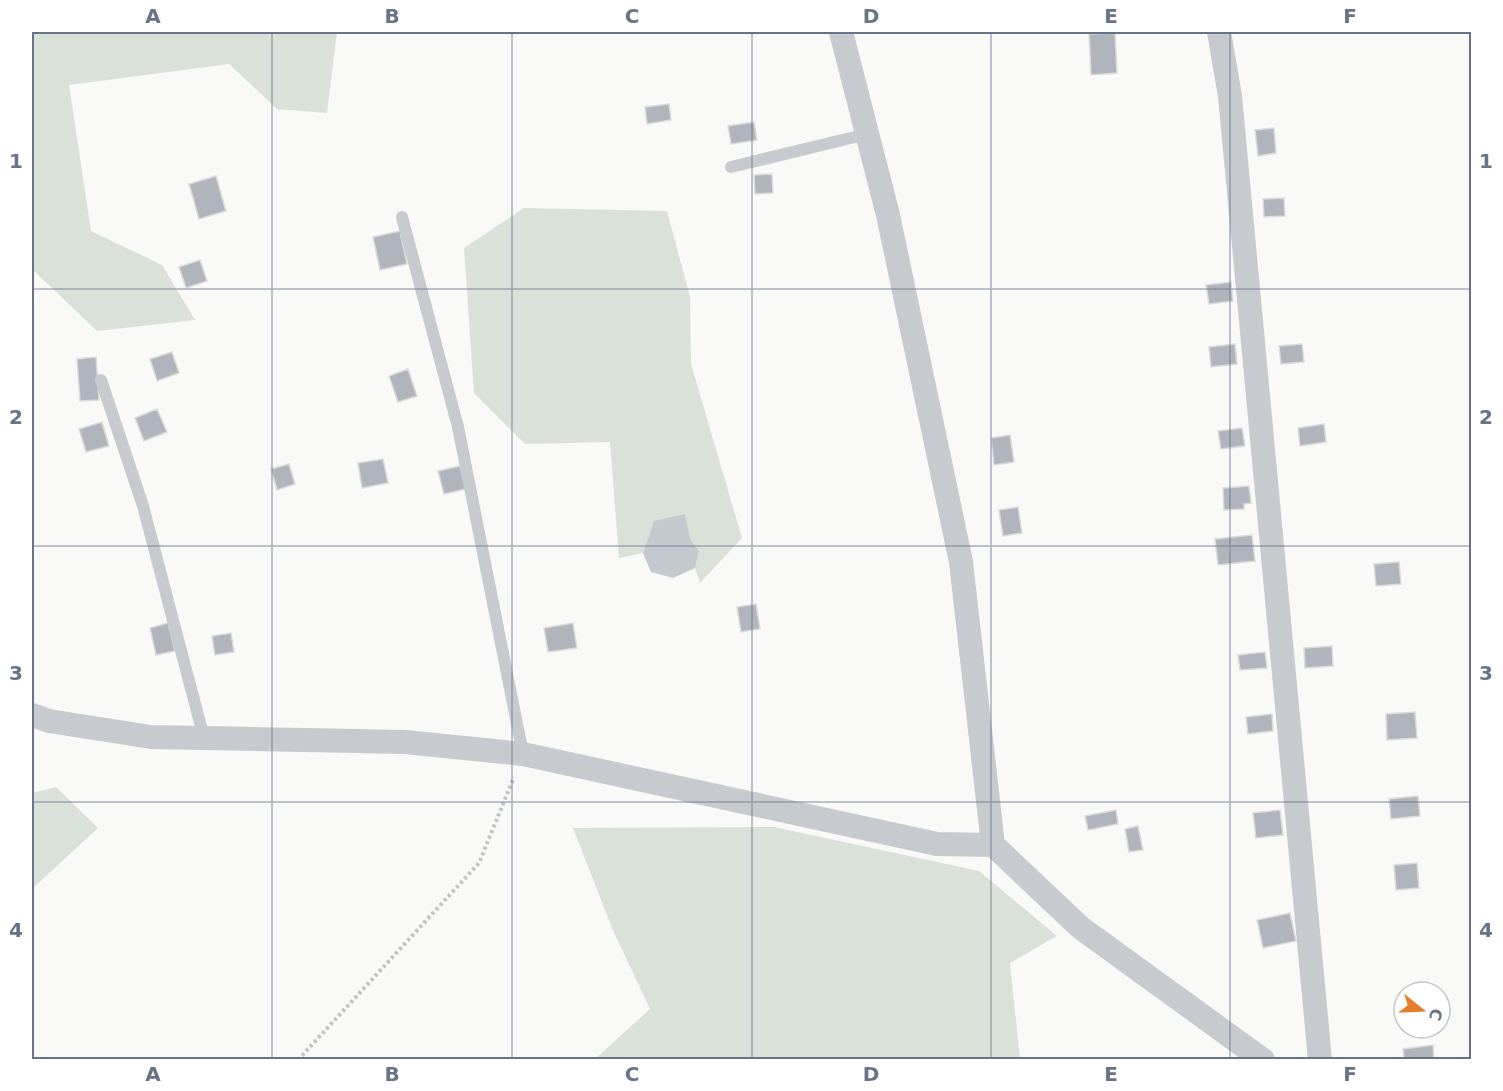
<svg xmlns="http://www.w3.org/2000/svg" width="1503" height="1091" font-family="'DejaVu Sans',sans-serif">
  <style>
    .green { fill: #dae1d8 }
    .water { fill: #c2c9cf }
    .building { fill: #b0b5bd; stroke: #dbdbd9; stroke-width: 1.5 }
    .lines { fill: none; stroke-linecap: round; stroke-linejoin: round }
    .path { stroke: #c1c2c5; stroke-width: 4; stroke-dasharray: 3 3; stroke-linecap: butt }
    .service { stroke: #c7cace; stroke-width: 12 }
    .minor { stroke: #c7cace; stroke-width: 24 }
    .grid { fill: none; stroke: #687388; stroke-width: 1.5; stroke-opacity: 0.55 }
    .neatline { fill: none; stroke: #687388; stroke-width: 2 }
    .grid-label { font-size: 20px; text-anchor: middle; font-weight: bold; fill: #687388 }
  </style>
  <rect width="100%" height="100%" fill="#f9f9f7"/>
  <!-- green -->
  <path class="green" d="M32 32H337L327 113 277 109 229 64 69 85 91 231 162 265 195 320 97 331 32 269Z
    M524 208 667 211 690 297 691 364 742 538 700 583 695 568 699 551 690 539 654 521 643 553 619 558 610 442 525 444 474 393 464 248Z
    M56 787 98 828 32 889V793Z
    M774 827 979 871 1057 936 1010 963 1020 1059H595L650 1009 612 928 573 828Z"/>
  <!-- water -->
  <path class="water" d="M685 514 690 539 699 551 695 568 673 578 651 572 643 553 654 521Z"/>
  <!-- building -->
  <path class="building" d="M1115 33 1117 73 1091 75 1089 34Z
    M669 104 671 120 647 124 645 107Z
    M754 122 757 140 731 144 728 126Z
    M1274 128 1276 153 1258 156 1255 130Z
    M772 174 773 193 755 194 754 175Z
    M216 176 226 211 199 219 189 184Z
    M1284 198 1285 216 1264 217 1263 199Z
    M400 231 407 264 380 270 373 237Z
    M200 260 207 281 186 288 179 267Z
    M1231 282 1233 301 1209 304 1206 285Z
    M1235 344 1237 364 1211 367 1209 347Z
    M1302 344 1304 362 1281 364 1279 346Z
    M172 352 179 373 157 381 150 359Z
    M96 357 99 400 80 401 77 359Z
    M408 369 417 396 398 402 389 376Z
    M157 409 167 432 144 441 135 418Z
    M102 422 109 446 86 452 79 429Z
    M1324 424 1326 442 1300 446 1298 428Z
    M1242 428 1245 446 1221 449 1218 431Z
    M1010 435 1014 462 994 465 991 438Z
    M383 459 388 483 362 488 358 463Z
    M289 464 295 484 277 490 271 469Z
    M460 466 466 489 444 494 438 471Z
    M1249 486 1251 503 1244 504V509L1224 510 1223 488Z
    M1018 507 1022 533 1003 536 999 510Z
    M1252 535 1255 561 1218 565 1215 539Z
    M1399 562 1401 584 1376 586 1374 564Z
    M756 604 760 629 741 632 737 607Z
    M168 623 175 651 156 655 150 628Z
    M573 623 577 648 548 652 544 628Z
    M231 633 234 652 215 655 212 636Z
    M1332 646 1333 666 1305 668 1304 648Z
    M1265 652 1267 668 1240 670 1238 655Z
    M1415 712 1417 738 1387 740 1386 714Z
    M1272 714 1273 731 1248 734 1246 717Z
    M1418 796 1420 816 1391 819 1389 799Z
    M1116 810 1118 824 1088 830 1085 816Z
    M1280 810 1283 835 1256 838 1253 813Z
    M1138 826 1143 850 1129 852 1125 829Z
    M1417 863 1419 888 1396 890 1394 865Z
    M1290 913 1296 941 1263 948 1257 920Z
    M1433 1045 1434 1060H1404L1403 1049Z"/>
  <g class="lines">
    <!-- path -->
    <path class="path" d="M298 1060 479 863 514 777"/>
    <!-- service -->
    <path class="service" d="M731 167 867 134
      M402 217 458 427 523 754
      M101 380 143 506 204 738"/>
    <!-- minor -->
    <path class="minor" d="M841 32 888 215 961 562 993 845 1081 928 1263 1060
      M1219 32 1230 96 1320 1060
      M32 715 49 721 151 737 405 742 523 754 937 844 993 845"/>
  </g>
  <!-- grid -->
  <path class="grid" d="M272 32V1060M512 32V1060M752 32V1060M991 32V1060M1230 32V1060M32 289H1472M32 546H1472M32 802H1472"/>
  <!-- border -->
  <rect width="1503" height="1091" fill="none" stroke="#ffffff" stroke-width="66"/>
  <!-- north arrow -->
  <g transform="translate(1422 1010) rotate(108)"><circle r="28" fill="#ffffff" stroke="#c3c7cf" stroke-width="1.5"/>
  <path d="M0-4.5L10 22L0 15L-10 22Z" fill="#e57e2c"/>
  <text y="-9" font-size="16" font-weight="bold" text-anchor="middle" fill="#687388">С</text>
  </g>
  <rect x="33" y="33" width="1437" height="1025" class="neatline"/>
  <g class="grid-label">
    <text x="153" y="23">A</text>
    <text x="392" y="23">B</text>
    <text x="632" y="23">C</text>
    <text x="871" y="23">D</text>
    <text x="1111" y="23">E</text>
    <text x="1350" y="23">F</text>
    <text x="16" y="168">1</text>
    <text x="1486" y="168">1</text>
    <text x="16" y="424">2</text>
    <text x="1486" y="424">2</text>
    <text x="16" y="680">3</text>
    <text x="1486" y="680">3</text>
    <text x="16" y="937">4</text>
    <text x="1486" y="937">4</text>
    <text x="153" y="1081">A</text>
    <text x="392" y="1081">B</text>
    <text x="632" y="1081">C</text>
    <text x="871" y="1081">D</text>
    <text x="1111" y="1081">E</text>
    <text x="1350" y="1081">F</text>
  </g>
</svg>
